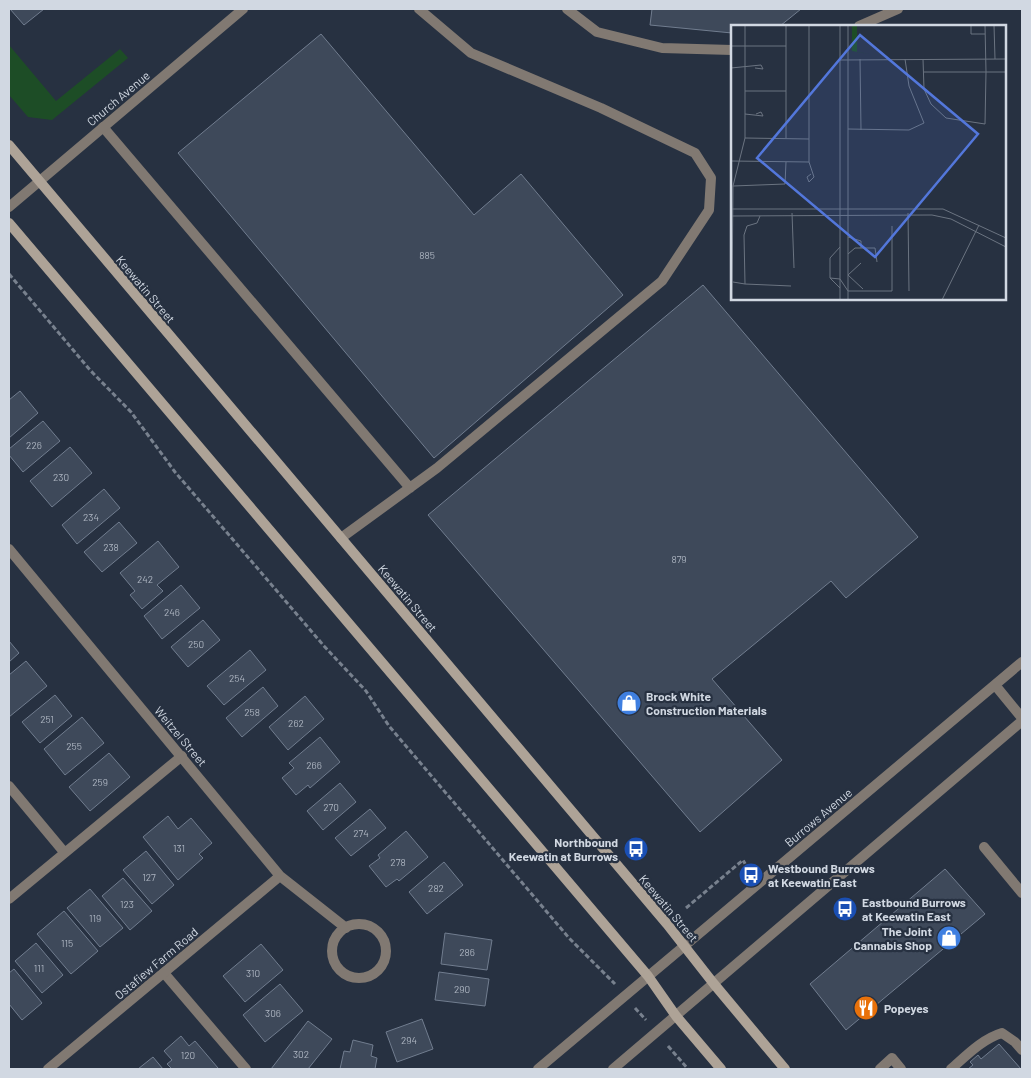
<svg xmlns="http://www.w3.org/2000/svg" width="1031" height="1078" font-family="Barlow,sans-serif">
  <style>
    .green { fill: #1d4d26 }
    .building { fill: #3e495a; stroke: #717d8f }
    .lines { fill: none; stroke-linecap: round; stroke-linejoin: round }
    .path { stroke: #78818e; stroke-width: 3; stroke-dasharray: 5 2.5; stroke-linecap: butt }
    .service { stroke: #817972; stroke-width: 10 }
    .minor { stroke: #817972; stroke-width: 10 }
    .tertiary { stroke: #817972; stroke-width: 10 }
    .secondary { stroke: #aea397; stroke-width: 10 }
    .labels { text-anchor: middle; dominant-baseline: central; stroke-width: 4.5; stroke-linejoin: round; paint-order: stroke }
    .number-label { font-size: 10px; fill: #acb4c0 }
    .street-label { font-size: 12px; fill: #d1d8e2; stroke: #273141 }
    .poi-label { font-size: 12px; font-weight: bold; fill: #d1d8e2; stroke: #273141; text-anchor: start }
    .inset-road { fill: none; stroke: #6b7481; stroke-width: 1 }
    .view { fill: #5377db; fill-opacity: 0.15; stroke: #5377db; stroke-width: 2.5 }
    .inset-edge { fill: none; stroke: #d1d8e2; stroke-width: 2.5 }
  </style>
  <rect width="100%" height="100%" fill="#273141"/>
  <!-- green -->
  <path class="green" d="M9 45 56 101 120 49 128 58 52 120 28 117 9 95Z"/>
  <!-- building -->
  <path class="building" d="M10 9H44L24 25Z
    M652 9H801L780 26H732V33L650 25Z
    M321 34 474 215 521 174 623 295 434 458 178 153Z
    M703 285 918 537 846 598 831 581 712 679 782 760 700 832 428 515Z
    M20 391 38 413 9 438V400Z
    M43 421 60 441 23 472 9 455V449Z
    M70 447 92 473 52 507 30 481Z
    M104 489 120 508 77 544 62 525Z
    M119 522 137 543 102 572 84 552Z
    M158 541 179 567 157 585 163 591 142 609 130 595 135 591 120 573Z
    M181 585 200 608 162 639 144 616Z
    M203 620 220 640 188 667 171 647Z
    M9 641 19 653 9 662Z
    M250 650 266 670 224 705 207 686Z
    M26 661 47 686 9 717V675Z
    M263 687 278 706 242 737 226 718Z
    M55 695 72 716 40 743 22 722Z
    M305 696 324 719 288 750 269 727Z
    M82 717 104 743 65 775 44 749Z
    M320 737 340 762 310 788 308 785 296 795 282 778 294 768 289 763Z
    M109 753 130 777 90 811 69 787Z
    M340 783 356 802 323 830 307 811Z
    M370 809 386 828 351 856 335 838Z
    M168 816 178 829 191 818 212 843 199 854 203 858 178 880 143 837Z
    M406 831 428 857 399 881 397 879 386 887 369 866 380 858 378 855Z
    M146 851 174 885 152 904 123 870Z
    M444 862 463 885 427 914 409 892Z
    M945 869 985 914 846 1030 810 984Z
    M123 878 152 911 130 930 102 896Z
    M90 889 123 928 100 947 67 908Z
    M64 911 98 951 71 974 37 934Z
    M445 933 492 940 487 970 441 964Z
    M36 943 63 975 42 993 15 961Z
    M261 944 283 970 245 1002 223 976Z
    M14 969 42 1003 22 1020 9 1004V973Z
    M439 972 489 979 485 1006 435 1000Z
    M280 984 303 1011 265 1042 243 1015Z
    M422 1019 433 1049 397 1062 386 1032Z
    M308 1021 332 1039 308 1069H271Z
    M181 1036 189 1046 195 1041 218 1068 216 1069H172L167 1064 172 1060 164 1051Z
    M353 1040 373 1045 371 1056 377 1058 375 1069H340L344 1051 350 1052Z
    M999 1044 1021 1069H968L973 1065 970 1062 978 1055 981 1059Z
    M153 1057 163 1069H138Z"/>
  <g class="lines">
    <!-- path -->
    <path class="path" d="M9 274 90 370 131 412 175 472 324 646 366 691 389 726 569 938 615 984
      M686 908 743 860 749 871
      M635 1008 646 1020
      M668 1046 688 1069"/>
    <!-- service -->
    <path class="service" d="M567 9 597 32 662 48 732 50
      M859 26 898 9
      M103 127 410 488
      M341 538 437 468 662 281 709 210 711 178 695 153 601 108 471 53 419 9
      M9 786 64 852
      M984 847 1022 893
      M9 899 182 756
      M164 973 246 1069
      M880 1069 892 1058 901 1069
      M951 1069C966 1056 982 1039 1002 1033L1015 1042 1022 1050"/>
    <!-- minor -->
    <path class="minor" d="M9 207 243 9
      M9 549 280 876 346 928
      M332 951a27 27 0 1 1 54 0a27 27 0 1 1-54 0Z
      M48 1069 280 876"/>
    <!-- tertiary -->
    <path class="tertiary" d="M995 685 1022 718
      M538 1069 1022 662
      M613 1069 1022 721"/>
    <!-- secondary -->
    <path class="secondary" d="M9 145 667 924 714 984 785 1069
      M9 223 648 976 676 1016 721 1069"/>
  </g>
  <!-- icons -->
  <defs>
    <symbol id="shop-disc" viewBox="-11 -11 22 22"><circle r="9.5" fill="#3f7fe0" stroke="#273141"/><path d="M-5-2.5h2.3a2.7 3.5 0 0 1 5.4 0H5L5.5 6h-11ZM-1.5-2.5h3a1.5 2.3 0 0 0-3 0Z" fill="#fff"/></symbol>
    <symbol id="bus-disc" viewBox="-11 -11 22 22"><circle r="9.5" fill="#1a4fb4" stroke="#273141"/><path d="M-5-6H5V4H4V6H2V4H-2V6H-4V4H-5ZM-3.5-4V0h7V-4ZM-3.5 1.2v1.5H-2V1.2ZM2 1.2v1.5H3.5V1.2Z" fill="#fff"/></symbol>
    <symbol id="restaurant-disc" viewBox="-11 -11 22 22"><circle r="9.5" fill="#e8710a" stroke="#273141"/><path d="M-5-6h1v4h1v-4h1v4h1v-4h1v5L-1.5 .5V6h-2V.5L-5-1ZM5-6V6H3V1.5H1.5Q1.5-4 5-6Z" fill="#fff"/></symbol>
  </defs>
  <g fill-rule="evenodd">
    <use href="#shop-disc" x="615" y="689" width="28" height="28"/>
    <use href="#bus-disc" x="622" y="835" width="28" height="28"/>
    <use href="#bus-disc" x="737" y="861" width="28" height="28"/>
    <use href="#bus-disc" x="831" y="895" width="28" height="28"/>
    <use href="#shop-disc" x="935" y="924" width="28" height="28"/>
    <use href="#restaurant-disc" x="852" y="994" width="28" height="28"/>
  </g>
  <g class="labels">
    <!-- number labels -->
    <g class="number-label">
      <text x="427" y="255">885</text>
      <text x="34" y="445">226</text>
      <text x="61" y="477">230</text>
      <text x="91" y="517">234</text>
      <text x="111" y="547">238</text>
      <text x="679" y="559">879</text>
      <text x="145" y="579">242</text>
      <text x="172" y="612">246</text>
      <text x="196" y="644">250</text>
      <text x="237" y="678">254</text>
      <text x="252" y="712">258</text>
      <text x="47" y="719">251</text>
      <text x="296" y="723">262</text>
      <text x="74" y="746">255</text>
      <text x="314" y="765">266</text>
      <text x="100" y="782">259</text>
      <text x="331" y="807">270</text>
      <text x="361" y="833">274</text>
      <text x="179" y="848">131</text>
      <text x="398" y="862">278</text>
      <text x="149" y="877">127</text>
      <text x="436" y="888">282</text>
      <text x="127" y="904">123</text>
      <text x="95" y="918">119</text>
      <text x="67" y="943">115</text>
      <text x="467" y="952">286</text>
      <text x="39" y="968">111</text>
      <text x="253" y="973">310</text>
      <text x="462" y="989">290</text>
      <text x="273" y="1013">306</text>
      <text x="409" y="1040">294</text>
      <text x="301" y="1054">302</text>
      <text x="188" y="1055">120</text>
    </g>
    <!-- street labels -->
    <g class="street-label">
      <text transform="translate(118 98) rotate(-40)">Church Avenue</text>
      <text transform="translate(146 289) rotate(50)">Keewatin Street</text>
      <text transform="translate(408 598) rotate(50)">Keewatin Street</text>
      <text transform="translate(181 736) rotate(50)">Weitzel Street</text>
      <text transform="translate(818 817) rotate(-40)">Burrows Avenue</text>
      <text transform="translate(669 908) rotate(50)">Keewatin Street</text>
      <text transform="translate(156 963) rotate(-40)">Ostafiew Farm Road</text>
    </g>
    <!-- poi labels -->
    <g class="poi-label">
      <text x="646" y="696">Brock White<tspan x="646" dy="14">Construction Materials</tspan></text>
      <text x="618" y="842" text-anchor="end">Northbound<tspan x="618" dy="14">Keewatin at Burrows</tspan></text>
      <text x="768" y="868">Westbound Burrows<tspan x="768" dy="14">at Keewatin East</tspan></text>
      <text x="862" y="902">Eastbound Burrows<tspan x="862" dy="14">at Keewatin East</tspan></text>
      <text x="932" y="931" text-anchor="end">The Joint<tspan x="932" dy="14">Cannabis Shop</tspan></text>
      <text x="884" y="1008">Popeyes</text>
    </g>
  </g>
  <!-- overview -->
  <g transform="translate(731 25)">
    <rect width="275" height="275" fill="#273141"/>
    <path d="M121 0H126V27L139 29 121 26Z" fill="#1d4d26"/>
    <path class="inset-road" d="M55 0V113M78 0V137L83 152 78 157 76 152 80 149M109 0V275M117 0V275M240 0V9H254M254 0 255 47H275M263 0 264 34M0 21H55M129 34 130 105M192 34 193 64 200 79 215 93 254 99 255 47H193M109 35 275 34M0 43 30 40 32 44 24 43M14 66H55M14 89 32 91 30 87 25 89M117 104 178 105 193 98 178 61 174 34M14 113 78 114M0 136 78 137M2 161 54 159 55 137M0 184H212L275 213M61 188 63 243M177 188 178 266M0 191 201 190 220 194 275 222M117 212 130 216V223M109 222 99 233V253L109 263M117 229 124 223H144L146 237M130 238 117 250 132 264M99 253 109 254 117 266H161V201M2 257 14 259 13 210 16 201 26 198 29 191M14 259 60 261M1 275 2 161 14 113V0M211 275 248 200"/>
    <path class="view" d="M129 10 247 109 144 232 26 133Z"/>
    <rect width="275" height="275" class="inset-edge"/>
  </g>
  <!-- border -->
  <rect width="1031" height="1078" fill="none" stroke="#d1d8e2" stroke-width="20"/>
</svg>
